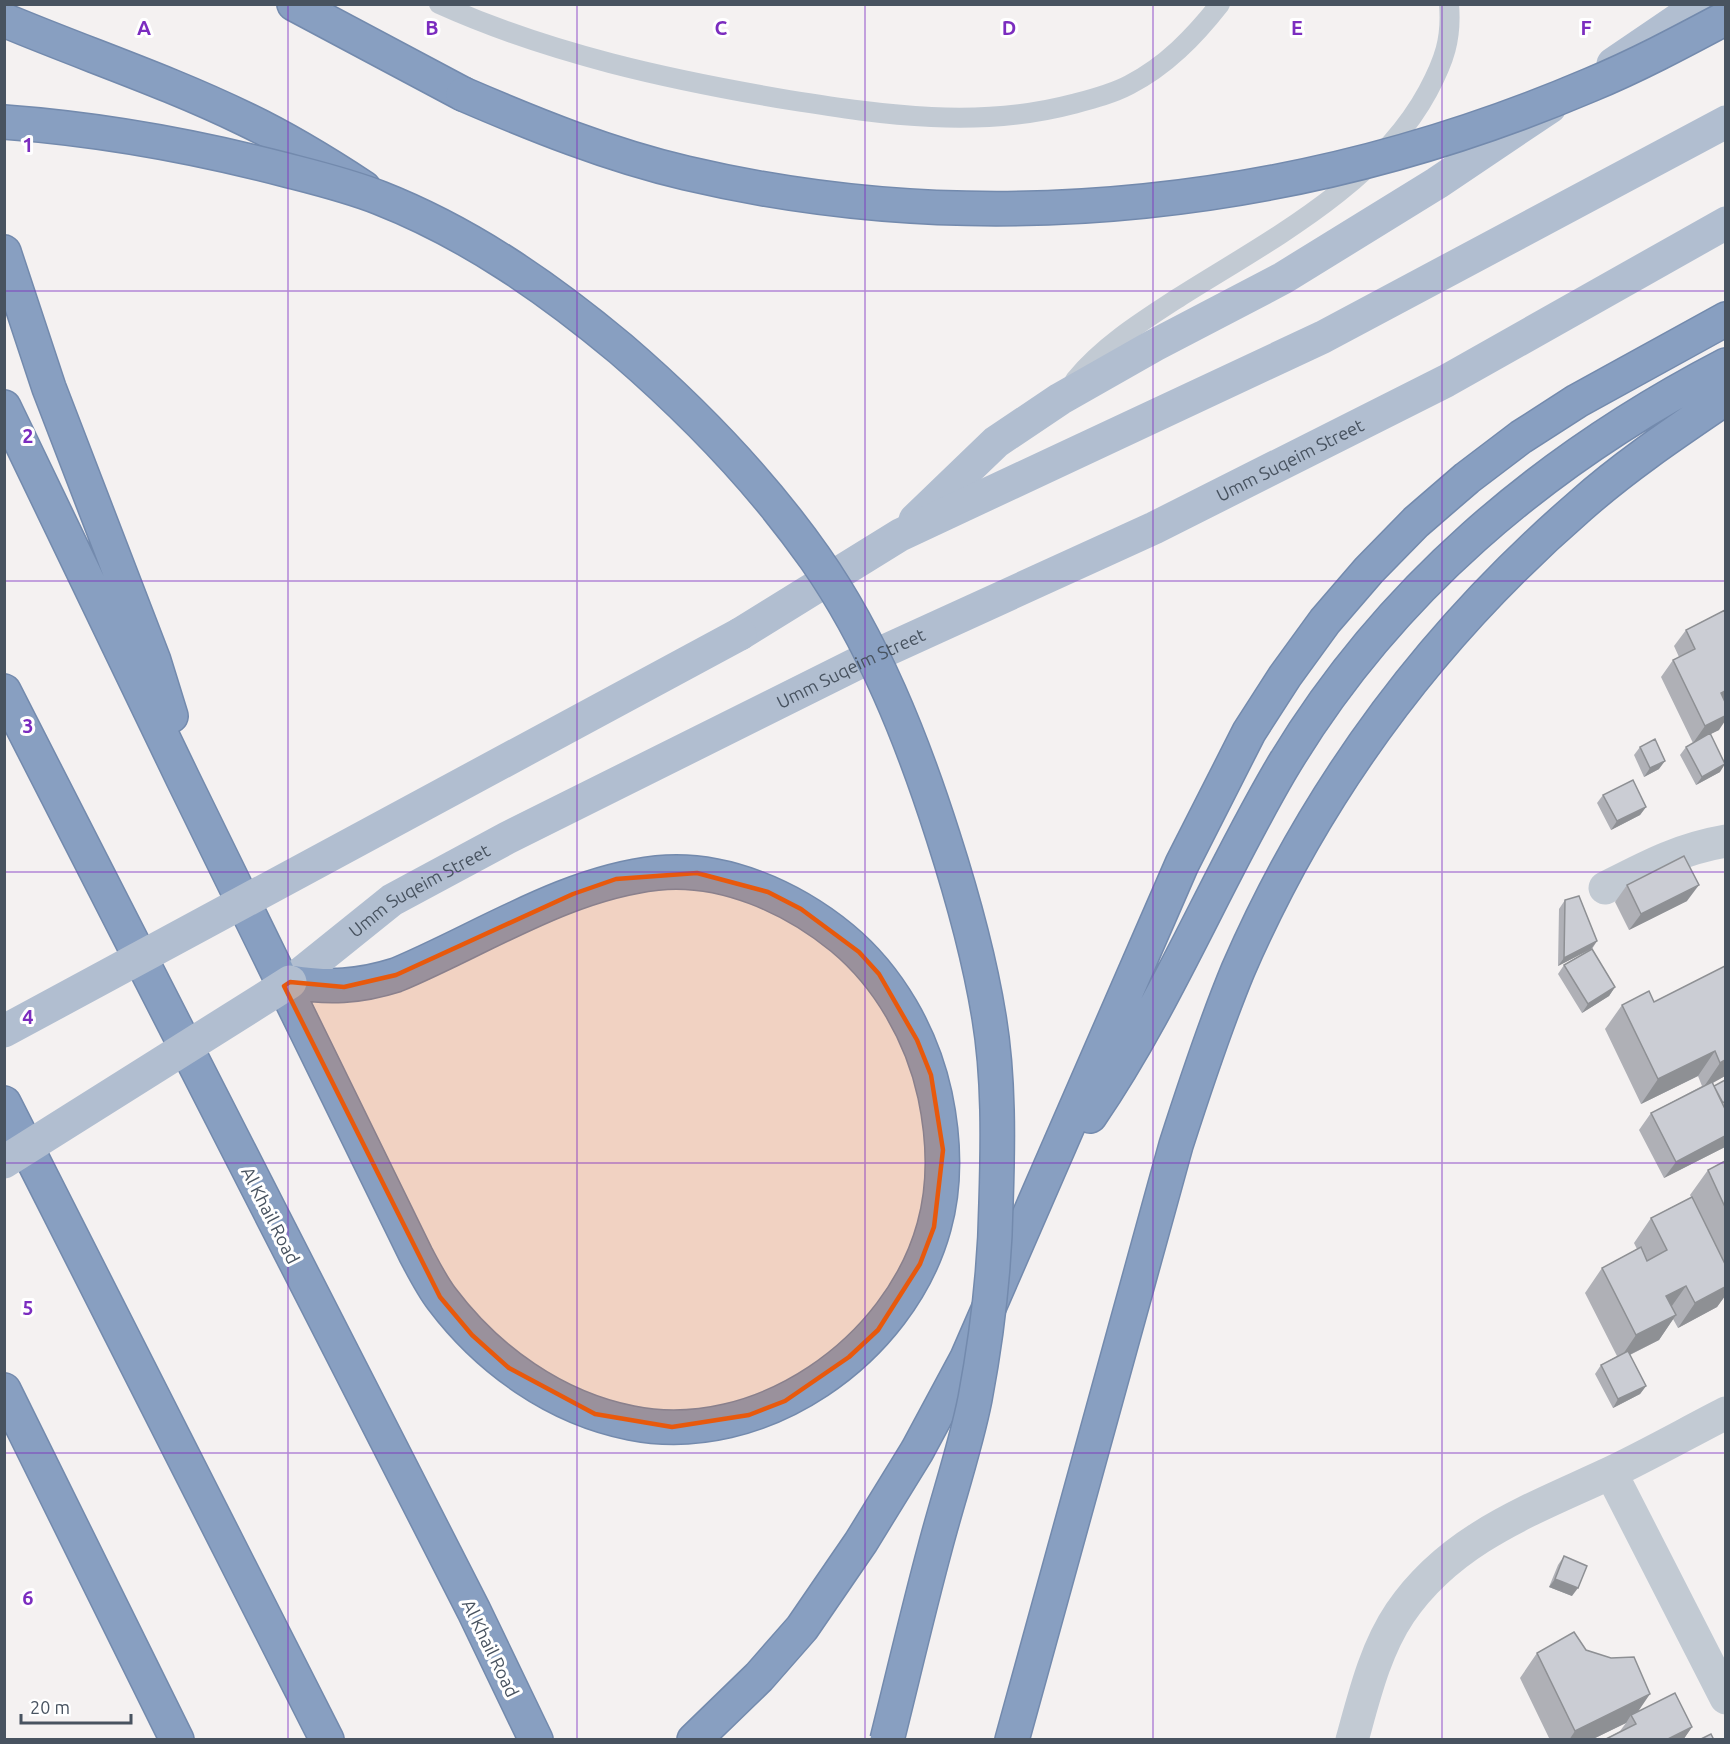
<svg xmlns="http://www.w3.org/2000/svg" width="1730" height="1744" font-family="Ubuntu,sans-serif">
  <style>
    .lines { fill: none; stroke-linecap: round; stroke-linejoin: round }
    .motorway-casing { stroke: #738aad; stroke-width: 36 }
    .service { stroke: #c2cad3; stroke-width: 20 }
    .minor { stroke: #c2cad3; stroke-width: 33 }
    .primary { stroke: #b1bed0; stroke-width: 33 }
    .motorway { stroke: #889fc1; stroke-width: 33 }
    .motorway-bridge-casing { stroke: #738aad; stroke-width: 36; stroke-linecap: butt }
    .primary-bridge { stroke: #b1bed0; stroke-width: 33 }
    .motorway-bridge { stroke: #889fc1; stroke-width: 33 }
    .wall { fill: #afb0b6 }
    .shaded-wall { fill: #8e9094 }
    .building { fill: #cbcdd4; stroke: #8e9094; stroke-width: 1.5 }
    .marked { fill: #e8590c; fill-opacity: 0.2; stroke: #e8590c; stroke-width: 4.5; stroke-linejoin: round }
    .grid { fill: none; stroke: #7b2cbf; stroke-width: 1.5; stroke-opacity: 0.55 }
    .labels { text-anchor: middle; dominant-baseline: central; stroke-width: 6; stroke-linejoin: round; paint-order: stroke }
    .street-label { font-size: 18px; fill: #485360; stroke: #fff }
    .grid-label { font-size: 20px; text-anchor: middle; font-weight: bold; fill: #7b2cbf; stroke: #fff; stroke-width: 6; stroke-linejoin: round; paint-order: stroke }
  </style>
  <rect width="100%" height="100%" fill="#f4f1f1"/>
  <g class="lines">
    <defs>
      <path id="motorway" d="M294 4 463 94
        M4 20C85 54 167 81 245 119 287 139 326 163 364 188
        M4 252 49 388 154 661 171 716
        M4 407 183 779 416 1255C424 1270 432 1286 442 1299 488 1360 555 1408 631 1423 760 1449 900 1351 934 1227 946 1184 944 1138 935 1095 922 1035 889 977 842 938 792 897 723 866 657 873 565 883 480 940 396 975 358 987 329 988 290 982
        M4 691 474 1611 536 1740
        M4 1103 327 1740
        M1090 1116C1164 1008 1214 884 1280 771 1385 593 1543 460 1726 365
        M4 1390 177 1740
        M694 1740 759 1677 802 1628 861 1542 917 1451 967 1358 1182 864 1249 732 1285 676 1325 621 1369 570 1416 522 1467 478 1521 437 1577 401 1726 319
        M1012 1740 1176 1145C1195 1086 1214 1028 1238 970 1317 788 1430 636 1580 506 1625 466 1676 432 1726 398"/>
    </defs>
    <!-- motorway casing -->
    <use href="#motorway" class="motorway-casing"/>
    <!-- service -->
    <path class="service" d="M439 4C550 54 670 80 789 100 884 115 979 129 1073 104 1092 99 1112 94 1129 85 1166 66 1194 37 1220 4
      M1075 380C1103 346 1141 322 1178 298 1266 242 1377 186 1428 91 1444 61 1452 39 1449 4"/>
    <!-- minor -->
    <path class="minor" d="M1605 888C1646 867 1679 849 1726 841
      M1611 1473 1726 1698
      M1352 1740C1364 1697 1375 1650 1400 1613 1451 1538 1531 1510 1608 1474 1648 1455 1687 1433 1726 1413"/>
    <!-- primary -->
    <g class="primary">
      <path d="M1613 64 1701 4"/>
      <path d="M915 520 996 442 1060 399 1155 345 1283 278 1437 183 1550 107"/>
      <path d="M740 634 900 535 1323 337 1726 122"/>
      <path id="s1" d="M290 982 392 900 507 838 856 664 1154 528 1446 381 1726 223"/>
    </g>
    <!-- motorway -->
    <use href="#motorway" class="motorway"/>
    <defs>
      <path id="motorway-bridge" d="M463 94C535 125 609 155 686 173 988 244 1306 206 1590 85 1636 66 1681 42 1726 18
        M4 122C99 129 194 146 286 170 317 178 350 186 380 198 469 233 548 288 621 349 693 411 760 480 815 558 873 641 912 739 943 836 962 895 979 955 989 1017 999 1077 998 1142 996 1203 995 1268 987 1335 975 1399 965 1449 948 1498 935 1548 918 1611 903 1676 887 1740"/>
    </defs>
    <!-- motorway-bridge casing -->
    <use href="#motorway-bridge" class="motorway-bridge-casing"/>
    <!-- primary-bridge -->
    <path class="primary-bridge" d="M4 1031 740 634
      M4 1162 290 982"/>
    <!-- motorway-bridge -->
    <use href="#motorway-bridge" class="motorway-bridge"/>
  </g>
  <!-- wall -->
  <path class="wall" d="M1725 610 1719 730 1710 734 1720 772 1696 785 1680 755 1686 747 1693 743 1661 677 1673 660 1679 657 1674 646 1686 630Z
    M1640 747 1659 769 1644 777 1634 755Z
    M1603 795 1646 807 1640 815 1611 830 1597 803Z
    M1627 885 1687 901 1629 930 1615 902Z
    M1565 900 1597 941 1592 949 1615 987 1609 996 1582 1013 1558 974 1564 965 1587 951 1558 966 1559 909Z
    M1725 966V1076L1713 1083 1725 1107V1147L1664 1178 1639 1130 1651 1113 1702 1086 1698 1076 1641 1104 1605 1029 1622 1005 1654 1002Z
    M1725 1161V1296L1717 1307 1678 1328 1673 1319 1659 1340 1630 1355 1646 1386 1640 1394 1613 1408 1595 1374 1601 1365 1617 1356 1585 1293 1602 1268 1637 1249 1634 1243 1651 1218 1691 1197 1690 1195 1708 1170Z
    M1564 1556 1572 1596 1549 1587 1558 1565Z
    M1586 1650 1639 1711 1692 1727 1683 1740H1604L1620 1731 1626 1723 1591 1740H1550L1520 1678 1537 1653Z"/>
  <!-- shaded-wall -->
  <path class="shaded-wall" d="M1725 691V702L1721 693Z
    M1725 716V721L1719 730 1693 743 1705 726Z
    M1665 761 1659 769 1644 777 1650 768Z
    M1725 764 1720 772 1696 785 1702 777Z
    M1646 807 1640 815 1611 830 1617 821Z
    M1699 885 1687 901 1629 930 1641 914Z
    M1597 941 1591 949 1558 966 1564 958Z
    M1615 987 1609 996 1582 1013 1588 1004Z
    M1715 1051 1698 1076 1641 1104 1658 1079Z
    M1725 1060V1076L1703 1088 1720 1063Z
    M1725 1136V1147L1664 1178 1676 1162Z
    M1686 1286 1669 1310 1666 1296Z
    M1725 1287V1296L1717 1307 1678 1328 1695 1303Z
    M1676 1315 1659 1340 1619 1360 1636 1335Z
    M1646 1386 1640 1394 1613 1408 1618 1399Z
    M1555 1579 1578 1588 1572 1596 1549 1587Z
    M1650 1694 1633 1719 1631 1715 1626 1723 1591 1740H1569L1575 1731Z
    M1692 1727 1683 1740H1666Z"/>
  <!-- building -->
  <path class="building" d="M1725 610V691L1721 693 1725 702V716L1705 726 1673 660 1695 649 1686 630Z
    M1710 733 1725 764 1702 777 1686 747Z
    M1655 739 1665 761 1650 768 1640 747Z
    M1633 780 1646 807 1617 821 1603 795Z
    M1684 856 1699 885 1641 914 1627 885Z
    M1579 896 1597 941 1564 958 1565 900Z
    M1592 949 1615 987 1588 1004 1564 965Z
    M1725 966V1060L1720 1063 1715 1051 1658 1079 1622 1005 1649 991 1654 1002Z
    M1725 1080V1101L1723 1103 1714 1086Z
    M1712 1082 1725 1109V1136L1676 1162 1651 1113Z
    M1725 1161V1207L1708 1170Z
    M1692 1197 1725 1264V1287L1695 1303 1686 1286 1666 1296 1676 1315 1636 1335 1602 1268 1641 1247 1647 1261 1667 1250 1651 1218Z
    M1628 1351 1646 1386 1618 1399 1601 1365Z
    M1564 1556 1587 1566 1578 1588 1555 1579Z
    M1574 1632 1586 1650 1611 1658 1634 1657 1650 1694 1575 1731 1537 1653Z
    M1675 1693 1692 1727 1666 1740H1604L1636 1724 1631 1715Z
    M1711 1734 1714 1740H1699Z"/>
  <!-- marked area -->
  <path class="marked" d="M697 873 768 892 801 909 859 952 879 974 917 1040 931 1075 943 1150 934 1227 920 1264 878 1330 849 1357 785 1401 749 1415 672 1427 595 1414 509 1368 472 1335 440 1297 284 986 290 982 344 987 396 975 573 894 616 879Z"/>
  <!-- grid -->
  <path class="grid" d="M288 4V1740M577 4V1740M865 4V1740M1153 4V1740M1442 4V1740M4 291H1726M4 581H1726M4 872H1726M4 1163H1726M4 1453H1726"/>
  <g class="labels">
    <!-- street labels -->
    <g class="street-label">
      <text stroke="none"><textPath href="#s1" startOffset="1131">Umm Suqeim Street</textPath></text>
      <text stroke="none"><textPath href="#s1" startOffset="645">Umm Suqeim Street</textPath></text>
      <text stroke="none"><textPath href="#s1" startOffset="159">Umm Suqeim Street</textPath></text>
      <text transform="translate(271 1215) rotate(63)">Al Khail Road</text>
      <text transform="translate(491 1648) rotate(64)">Al Khail Road</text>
    </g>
  </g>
  <g class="grid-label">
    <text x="144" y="35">A</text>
    <text x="432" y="35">B</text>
    <text x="721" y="35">C</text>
    <text x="1009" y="35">D</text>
    <text x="1297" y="35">E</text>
    <text x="1586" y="35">F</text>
    <text x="28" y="152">1</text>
    <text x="28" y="443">2</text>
    <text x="28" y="733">3</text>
    <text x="28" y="1024">4</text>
    <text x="28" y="1315">5</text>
    <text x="28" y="1605">6</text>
  </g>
  <!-- border -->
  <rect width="1730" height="1744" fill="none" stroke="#485360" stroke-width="12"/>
  <!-- scale -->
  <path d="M21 1714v9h110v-9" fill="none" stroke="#485360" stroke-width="3"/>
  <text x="30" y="1714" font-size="18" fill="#485360" stroke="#ffffff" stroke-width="4.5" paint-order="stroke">20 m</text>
</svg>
